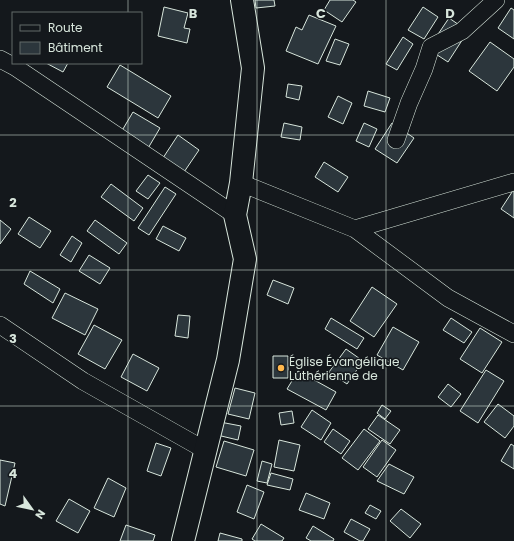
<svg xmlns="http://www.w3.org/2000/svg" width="514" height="541" font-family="Poppins,sans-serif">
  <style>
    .building { fill: #2c363c; stroke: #d8e6dc }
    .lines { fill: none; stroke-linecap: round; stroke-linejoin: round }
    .minor-casing { stroke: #d8e6dc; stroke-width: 18 }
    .tertiary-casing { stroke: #d8e6dc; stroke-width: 24 }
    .minor { stroke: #14181c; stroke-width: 17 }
    .tertiary { stroke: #14181c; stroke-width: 22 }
    .grid { fill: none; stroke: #d8e6dc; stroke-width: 1; stroke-opacity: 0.55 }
    .poi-dot { fill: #ffb74d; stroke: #14181c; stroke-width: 1.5 }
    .labels { text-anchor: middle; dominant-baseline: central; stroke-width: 3; stroke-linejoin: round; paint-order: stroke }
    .poi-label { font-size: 12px; fill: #d8e6dc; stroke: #14181c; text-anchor: start }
    .grid-label { font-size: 13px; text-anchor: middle; font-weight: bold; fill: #d8e6dc; stroke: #14181c; stroke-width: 3; stroke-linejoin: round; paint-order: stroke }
  </style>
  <rect width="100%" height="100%" fill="#14181c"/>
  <!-- building -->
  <path class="building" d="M255 0H274L275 6 256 8Z
    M330 0H353L356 2 342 22 324 10Z
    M164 7 188 13 184 28 190 29 187 43 158 36Z
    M423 7 438 17 424 39 408 30Z
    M511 8 514 10V39L498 28Z
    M309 15 336 26 318 64 286 51 296 27 302 30Z
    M449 18 468 31 448 62 428 49Z
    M403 37 413 44 397 70 386 64Z
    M335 39 349 44 340 65 326 61Z
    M490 42 514 59V67L497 91 469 71Z
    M46 63H68L63 72Z
    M120 65 171 96 158 118 107 87Z
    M288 84 302 86 299 100 286 97Z
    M368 91 390 98 385 112 364 106Z
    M338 96 352 103 343 124 328 117Z
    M133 112 160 128 144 155 117 139Z
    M284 123 302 127 300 140 281 137Z
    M364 123 377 129 369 147 356 141Z
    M392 123 414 138 397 163 375 149Z
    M178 135 199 150 182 175 161 161Z
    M324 162 348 177 338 192 315 177Z
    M148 175 160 183 148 199 136 191Z
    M111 184 143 208 134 221 101 197Z
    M165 187 176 194 149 235 138 228Z
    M514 189V218L501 209Z
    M29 217 51 231 40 248 18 234Z
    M0 220 11 229 0 244Z
    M95 220 127 243 119 254 87 231Z
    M163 226 186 238 179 251 156 239Z
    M72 236 82 243 71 262 60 255Z
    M89 255 110 268 100 284 79 271Z
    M30 271 60 289 53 303 24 284Z
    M273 280 294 288 288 304 267 295Z
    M372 287 397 304 374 337 350 321Z
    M65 293 98 309 85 335 52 318Z
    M178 315 190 316 188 338 175 336Z
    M331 318 364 338 357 349 325 329Z
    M451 318 472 332 464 343 443 330Z
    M94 325 122 340 105 369 78 354Z
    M393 327 419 342 403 370 377 355Z
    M480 328 502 342 482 373 460 359Z
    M346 349 363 361 347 384 329 372Z
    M133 354 159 368 147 391 121 377Z
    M273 356H288V378H273Z
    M486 370 504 381 478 423 460 411Z
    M298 371 336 392 326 410 287 389Z
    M448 384 461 394 451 407 438 397Z
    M235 388 255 393 249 419 228 414Z
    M498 404 514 416V426L505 438 484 422Z
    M382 405 391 411 385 419 377 413Z
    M312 410 331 423 321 440 301 427Z
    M292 411 294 423 281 425 279 413Z
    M378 415 400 430 390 444 368 429Z
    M220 422 241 426 238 440 217 435Z
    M333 429 350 441 341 454 324 442Z
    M364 429 380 441 358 470 342 458Z
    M279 440 300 445 294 471 274 467Z
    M382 440 396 450 377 477 363 467Z
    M224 441 254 450 246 476 216 467Z
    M156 443 171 448 161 476 147 471Z
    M511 444 514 446V469L501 461Z
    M0 460 15 463 5 506 0 504Z
    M262 461 272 464 267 483 257 481Z
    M389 464 414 477 404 494 377 481Z
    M271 473 293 479 290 490 267 485Z
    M108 478 126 488 114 517 94 508Z
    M247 485 264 492 254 519 237 512Z
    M306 493 330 503 324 519 299 510Z
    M69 499 90 511 78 533 56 521Z
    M370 505 381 511 376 519 365 513Z
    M401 509 421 524 410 538 390 521Z
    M351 519 370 529 363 541H360L344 532Z
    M261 524 284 538 282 541H255L252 539Z
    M126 525 155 535 153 541H120Z
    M313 526 334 539 333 541H311L306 538Z
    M220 533 242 539V541H218Z"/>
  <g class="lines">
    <defs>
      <path id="minor" d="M0 59 15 67 235 215
        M396 140 409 103 424 69 431 47 462 31 496 0
        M241 183 355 229 448 298 514 334
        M355 229 514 182
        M0 325 83 381 205 450"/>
      <path id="tertiary" d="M183 541 228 360 245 259 235 215 241 183 253 68 242 0"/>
    </defs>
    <!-- minor casing -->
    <use href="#minor" class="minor-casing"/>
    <!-- tertiary casing -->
    <use href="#tertiary" class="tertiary-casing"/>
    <!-- minor -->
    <use href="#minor" class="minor"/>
    <!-- tertiary -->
    <use href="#tertiary" class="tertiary"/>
  </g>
  <!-- grid -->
  <path class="grid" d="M128 0V13M257 0V541M386 0V541M128 63V541M0 135H514M0 270H514M0 406H514"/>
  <!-- markers -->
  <circle class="poi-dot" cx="281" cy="368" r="4"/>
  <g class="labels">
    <!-- poi labels -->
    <g class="poi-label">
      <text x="289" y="361">Église Évangélique<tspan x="289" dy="14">Luthérienne de</tspan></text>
    </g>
  </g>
  <g class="grid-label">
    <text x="193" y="18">B</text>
    <text x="321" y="18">C</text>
    <text x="450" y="18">D</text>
    <text x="13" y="207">2</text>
    <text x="13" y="343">3</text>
    <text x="13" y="478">4</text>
  </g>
  <!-- legend -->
  <rect x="12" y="12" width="130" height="52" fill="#14181c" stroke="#626a69"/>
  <rect x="20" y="25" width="20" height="6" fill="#14181c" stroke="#626a69"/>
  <text x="48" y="32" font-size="12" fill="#d8e6dc">Route</text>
  <rect x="20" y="42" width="20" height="12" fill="#2c363c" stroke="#626a69"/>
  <text x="48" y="52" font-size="12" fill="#d8e6dc">Bâtiment</text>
  <!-- north arrow -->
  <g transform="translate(32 509) rotate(123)" stroke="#14181c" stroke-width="3" paint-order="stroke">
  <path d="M0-3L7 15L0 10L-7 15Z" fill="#d8e6dc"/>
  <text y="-6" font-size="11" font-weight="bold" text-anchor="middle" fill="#d8e6dc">N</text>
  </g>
</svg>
